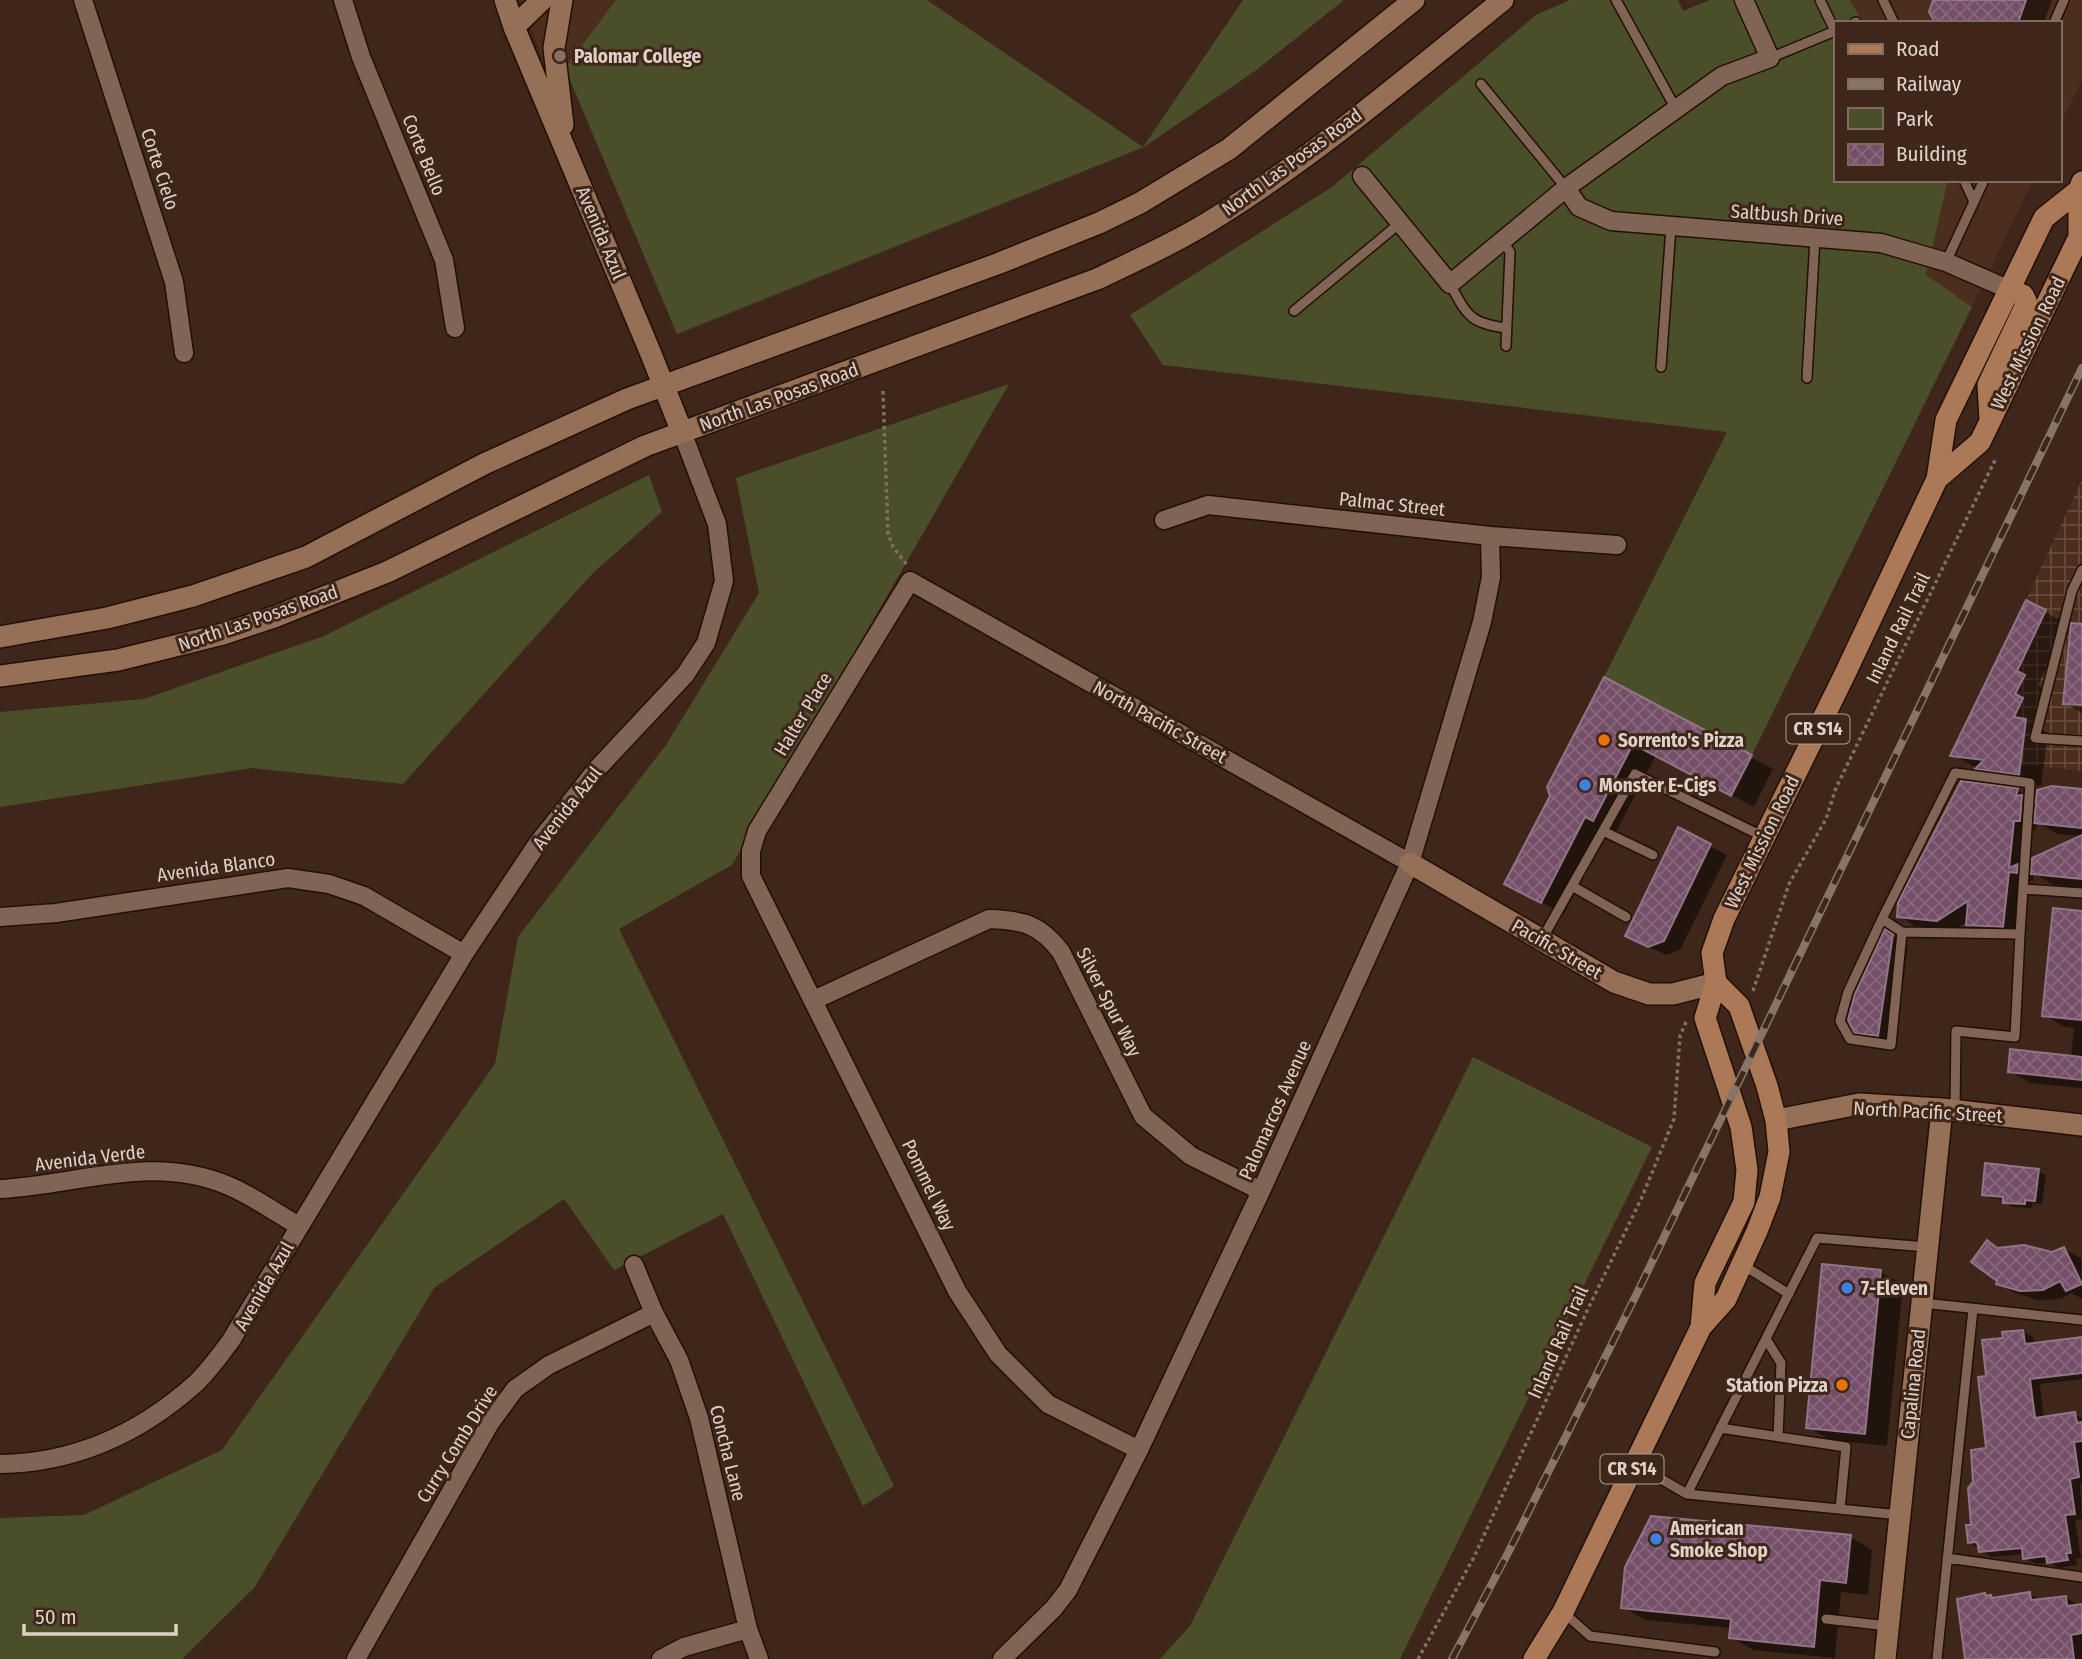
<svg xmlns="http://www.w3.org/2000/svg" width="2082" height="1659" font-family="'Fira Sans Condensed',sans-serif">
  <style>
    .built { fill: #4c2e1e }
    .industrial { fill: url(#industrial-grid) }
    .green { fill: #4b4f29 }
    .shadow { fill: #0007 }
    .building { fill: url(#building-cross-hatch); stroke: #907587; stroke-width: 2 }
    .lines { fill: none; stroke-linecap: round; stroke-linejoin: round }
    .lane-casing { stroke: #240f04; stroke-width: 12 }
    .street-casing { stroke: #240f04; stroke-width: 21 }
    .secondary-casing { stroke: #240f04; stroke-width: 24 }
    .primary-casing { stroke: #240f04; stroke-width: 24 }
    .path { stroke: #826e64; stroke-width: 3.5; stroke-dasharray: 3.5 3.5; stroke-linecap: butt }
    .lane { stroke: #806556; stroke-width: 9 }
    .street { stroke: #806556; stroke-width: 18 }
    .secondary { stroke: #956f56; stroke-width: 21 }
    .primary { stroke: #ab7957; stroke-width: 21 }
    .rail-casing { stroke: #887469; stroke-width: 8 }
    .rail { stroke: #3e271a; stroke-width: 5; stroke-dasharray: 16; stroke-linecap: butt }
    .education-dot { fill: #8d6e63; stroke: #3e271a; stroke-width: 2.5 }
    .food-dot { fill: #e8710a; stroke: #3e271a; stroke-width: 2.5 }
    .shop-dot { fill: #3f7fe0; stroke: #3e271a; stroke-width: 2.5 }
    .labels { text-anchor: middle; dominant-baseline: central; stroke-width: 6; stroke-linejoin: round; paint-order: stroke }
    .shield { fill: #3e271a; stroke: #af9d94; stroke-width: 2 }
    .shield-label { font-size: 18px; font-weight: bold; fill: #e0d0c8 }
    .poi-label { font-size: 19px; font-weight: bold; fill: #e0d0c8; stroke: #3e271a; text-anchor: start }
    .street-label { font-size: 19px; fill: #e0d0c8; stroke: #3e271a }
  </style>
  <defs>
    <pattern id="industrial-grid" width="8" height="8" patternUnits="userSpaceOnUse" patternTransform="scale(1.75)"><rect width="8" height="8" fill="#4c2e1e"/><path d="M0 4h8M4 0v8" fill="none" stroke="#664b3d"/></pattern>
    <pattern id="building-cross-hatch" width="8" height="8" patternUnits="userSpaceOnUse" patternTransform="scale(1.75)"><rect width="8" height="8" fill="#754f68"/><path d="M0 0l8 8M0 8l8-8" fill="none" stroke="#88677c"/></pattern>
  </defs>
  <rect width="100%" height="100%" fill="#3e271a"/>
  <!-- built -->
  <path class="built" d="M520 0H618L554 87Z
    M1850 0H2082V80L2059 127V23H1863Z
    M1948 180H2033L1972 307 1926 275Z"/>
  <!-- industrial -->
  <path class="industrial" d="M2082 480V771L1950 756 2026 600Z"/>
  <!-- green -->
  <path class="green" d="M616 0H927L1143 147 1243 0H1344L1255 71 1144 147 677 334 565 68Z
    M1570 0H1678L1683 11 1710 0H1850L1863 23H1835V180H1948L1926 275 1972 307 1752 755 1604 677 1727 432 1163 365 1130 315 1332 187 1536 15Z
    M1009 384 732 865 619 929 894 1486 863 1506 723 1214 614 1270 564 1199 434 1288 254 1588 182 1659H0V1518L84 1515 222 1450 495 1064 518 937 666 745 759 593 736 478Z
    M649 475 662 512 592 574 403 784 252 768 0 807V712L144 699 324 636Z
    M1473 1057 1652 1147 1400 1659H1160L1190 1626Z"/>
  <!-- shadow -->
  <path class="shadow" d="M1935 0H2052L2044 23H1936Z
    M2027 603 2068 624 2038 685 2046 689 2036 708 2044 713 2037 727 2048 733 2041 786 1999 780 1953 755Z
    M2082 656V713L2065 703Z
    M1605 679 1773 769 1754 807 1656 755 1616 832 1608 829 1564 914 1529 896 1552 796Z
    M2017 790 2033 800V803L2037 805 2082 791V836L2057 834 2037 822 2036 830 2030 829 2026 871 2033 875 2034 859 2082 837V888L2054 885 2034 874 2033 881 2025 880 2020 935 1984 933 1968 924V921L1954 930 1915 926 1899 916Z
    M1679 830 1727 855 1680 950 1666 955 1644 944Z
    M2082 913V1088L2030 1083 2010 1071 2071 1057 2074 1028 2065 1027 2044 1015Z
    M1886 932 1908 945 1895 1044 1873 1041 1856 1031Z
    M2038 1171 2046 1175 2042 1204 2032 1203V1208L2012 1207 2004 1202 2005 1200 1991 1198 1984 1194Z
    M1987 1242 2000 1250 2052 1254 2064 1249 2081 1258 2082 1299 2072 1293 2061 1299 2037 1300 2015 1293 1998 1283Z
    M1824 1266 1881 1272 1903 1285 1887 1446 1830 1440 1808 1427Z
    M2022 1331 2033 1337 2034 1345 2082 1339V1379L2040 1384 2044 1419 2074 1414 2082 1418V1484H2080L2082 1519 2075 1520 2081 1558 2076 1559 2077 1565 2059 1568 2050 1562 2036 1564 2025 1558 2024 1554 1991 1557 1969 1542 1973 1526 1975 1482 1988 1450V1377L2005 1340Z
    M1850 1537 1872 1550 1868 1595 1841 1592 1835 1658 1753 1650 1731 1637 1732 1628 1645 1620 1623 1607Z
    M2029 1593 2040 1600 2066 1597 2076 1604 2077 1607 2082 1606V1659H1966L1985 1595 1995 1599Z"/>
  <!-- building -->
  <path class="building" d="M1933 0H2026L2018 23H1935L1929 12Z
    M2026 600 2046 610 2017 671 2025 675 2015 694 2023 698 2014 717 2026 719 2019 775 1975 769 1984 760 1950 756Z
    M2071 623 2082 624V705L2063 704Z
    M1604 677 1752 755 1731 796 1633 744 1593 821 1585 817 1541 903 1504 884 1550 796 1547 787Z
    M1961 781 2018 788 2016 796 2022 795 2020 821H2014L2009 868 2018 864 2017 873 2009 872 2003 927 1966 925 1968 901 1937 921 1897 917 1898 902Z
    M2052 786 2082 789V828L2034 823 2037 790Z
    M1678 827 1711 844 1664 941 1648 947 1625 936Z
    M2082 835V879L2031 874 2032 858Z
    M2053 908 2082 911V1020L2042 1016Z
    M1885 929 1893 934 1878 1036 1854 1033 1848 1020 1855 994Z
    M2010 1049 2082 1057V1080L2008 1072Z
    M1985 1163 2039 1169 2035 1201 2025 1200V1204L2003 1203V1197L1982 1195Z
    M1987 1240 1997 1248 2024 1245 2052 1252 2064 1247 2082 1284 2066 1291 2060 1281 2043 1290 2020 1291 1996 1284 1997 1281 1971 1262Z
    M1822 1264 1881 1270 1865 1434 1806 1428Z
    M2023 1330 2025 1344 2082 1337V1373L2030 1379 2035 1418 2075 1412 2077 1423 2082 1422V1441L2074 1442 2079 1477 2070 1479 2075 1514 2065 1515 2071 1553H2066L2068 1560 2047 1563 2046 1556 2023 1559 2022 1548 1979 1552 1977 1542 1968 1543 1966 1525H1971L1968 1488 1973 1482 1971 1450 1986 1448 1978 1377 1986 1376 1982 1340 2003 1338 2002 1332Z
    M1651 1516 1851 1535 1846 1583 1820 1580 1814 1647 1729 1638 1731 1619 1621 1608 1625 1567Z
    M2030 1592 2031 1600 2066 1596 2067 1606 2082 1604V1633L2071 1635 2074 1659H1965L1957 1599 1985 1593 1986 1596 1991 1595 1992 1598Z"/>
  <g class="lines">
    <defs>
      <path id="lane" d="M1616 0 1676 109
        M1820 0 1835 31
        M1883 0 1894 23
        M1854 23 1856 22
        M2054 23 2064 0
        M1770 58 1835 31
        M1481 84 1566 188
        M1964 180 1974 202
        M1502 240 1510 252 1506 346
        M1946 262 1984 180
        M1450 284C1467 315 1469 323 1506 328
        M1294 311 1400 223
        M1661 367 1671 227
        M1807 378 1815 238
        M2082 570 2072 591 2035 738 2082 741
        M1603 831 1653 855
        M1572 886 1626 917
        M2023 889 2082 893
        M1882 919 1955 773 2030 783 2020 934
        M1902 932 1882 919 1848 992 1840 1021 1850 1039 1891 1045 1902 932 2020 934 2015 1037 1956 1031 1955 1110
        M1542 939 1635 774 1764 837
        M1743 1265 1789 1294
        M1923 1303 2082 1320
        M1766 1339 1781 1363 1778 1437
        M1720 1428 1846 1447 1840 1509
        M1635 1464 1687 1494 1900 1515
        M1687 1494 1817 1238 1927 1247
        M1947 1558 2082 1577
        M1563 1612 1590 1636 1715 1652
        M1826 1619 1888 1626
        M1937 1659 1973 1309"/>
      <path id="street" d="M83 0 174 282 184 353
        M343 0 361 57 444 260 455 328
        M1362 176 1450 284 1566 188 1722 76 1770 58 1744 0
        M1566 188 1579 207 1611 221 1881 243 1946 262 2010 290
        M1164 520 1208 505 1490 536 1617 545
        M0 917 56 913 288 878 329 884 364 896 464 954
        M814 1000 989 919C1022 920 1040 924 1061 952L1143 1116 1191 1156 1261 1191
        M0 1189C77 1185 153 1153 229 1186 253 1196 276 1213 299 1226
        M634 1265 654 1313 679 1360 699 1418 748 1629 759 1659
        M1139 1450 1048 1404 998 1354 957 1291 751 876V851L757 831 910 581 1410 863
        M0 1464C75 1463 140 1433 195 1384 208 1372 219 1356 230 1342L464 954 538 843 596 770 685 675 706 643 724 581 717 524 682 432
        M356 1659 490 1423 515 1389 549 1365 654 1313
        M661 1659 684 1647 748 1629
        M1002 1659 1054 1608 1068 1590 1139 1450 1261 1191 1410 863 1482 622 1491 577 1490 536"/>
      <path id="secondary" d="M505 0 514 27 651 354 682 432
        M562 0 554 48 563 125
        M514 27 542 0
        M0 637 107 618 193 596 306 557 484 464 627 399 997 264 1099 223 1140 203 1229 149 1414 0
        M0 676 118 660 223 634 274 617 387 572 645 446 1097 279C1139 259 1181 240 1220 215 1320 152 1411 74 1503 0
        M1410 863 1614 982 1649 994H1673L1716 983
        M1776 1120 1859 1104 1942 1109 2082 1125
        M1885 1659 1942 1109"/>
      <path id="primary" d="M1990 420 1988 385 2024 309 2026 301 2023 295 2010 290
        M1937 479 1980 442 2079 237V190L2082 182
        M1701 1327 1705 1283 1744 1202 1747 1170 1741 1127 1705 1018 1716 983 1712 953 1724 919 1843 678 1937 479 1946 420 2044 218 2079 190
        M1534 1659 1563 1612 1701 1327 1726 1299 1757 1231 1770 1197 1779 1152 1776 1120 1767 1086 1739 1006 1716 983"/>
    </defs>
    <!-- lane casing -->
    <use href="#lane" class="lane-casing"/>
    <!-- street casing -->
    <use href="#street" class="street-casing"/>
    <!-- secondary casing -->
    <use href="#secondary" class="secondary-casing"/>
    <!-- primary casing -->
    <use href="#primary" class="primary-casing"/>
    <!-- path -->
    <path class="path" d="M883 391 888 533 893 547 907 565
      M1753 991 1789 884 1826 819 1836 788 1996 458
      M1418 1659 1474 1557 1587 1311 1642 1197 1674 1119 1680 1036 1686 1022"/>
    <!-- lane -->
    <use href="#lane" class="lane"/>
    <!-- street -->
    <use href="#street" class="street"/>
    <!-- secondary -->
    <use href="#secondary" class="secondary"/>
    <!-- primary -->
    <use href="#primary" class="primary"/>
    <defs>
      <path id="rail" d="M1452 1659 1508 1553 1640 1287 2082 368"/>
    </defs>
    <!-- rail casing -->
    <use href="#rail" class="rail-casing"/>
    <!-- rail -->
    <use href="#rail" class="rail"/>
  </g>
  <!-- markers -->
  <circle class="education-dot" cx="560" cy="56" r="7"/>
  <g class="food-dot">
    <circle cx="1604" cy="740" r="7"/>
    <circle cx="1842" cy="1385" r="7"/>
  </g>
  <g class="shop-dot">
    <circle cx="1585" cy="785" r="7"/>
    <circle cx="1847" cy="1288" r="7"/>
    <circle cx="1656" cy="1539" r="7"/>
  </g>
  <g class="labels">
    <!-- shield labels -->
    <g class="shield">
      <rect x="1786.5" y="714.5" width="63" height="29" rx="5"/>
      <rect x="1600.5" y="1454.5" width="63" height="29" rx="5"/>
    </g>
    <g class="shield-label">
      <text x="1818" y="729">CR S14</text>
      <text x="1632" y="1469">CR S14</text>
    </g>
    <!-- poi labels -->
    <g class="poi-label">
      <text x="574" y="56">Palomar College</text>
      <text x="1618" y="740">Sorrento's Pizza</text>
      <text x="1599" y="785">Monster E-Cigs</text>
      <text x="1861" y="1288">7-Eleven</text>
      <text x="1828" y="1385" text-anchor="end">Station Pizza</text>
      <text x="1670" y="1528">American<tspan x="1670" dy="22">Smoke Shop</tspan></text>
    </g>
    <!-- street labels -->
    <g class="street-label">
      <text transform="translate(424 155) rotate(68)">Corte Bello</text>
      <text transform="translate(1292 162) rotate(-36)">North Las Posas Road</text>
      <text transform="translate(160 169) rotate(72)">Corte Cielo</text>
      <text transform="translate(1787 215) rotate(4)">Saltbush Drive</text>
      <text transform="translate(601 233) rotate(67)">Avenida Azul</text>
      <text transform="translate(2028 343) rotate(-64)">West Mission Road</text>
      <text transform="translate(779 397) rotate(-20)">North Las Posas Road</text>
      <text transform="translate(1392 504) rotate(6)">Palmac Street</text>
      <text transform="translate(258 618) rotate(-19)">North Las Posas Road</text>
      <text transform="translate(1898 628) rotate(-64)">Inland Rail Trail</text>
      <text transform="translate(803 714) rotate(-59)">Halter Place</text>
      <text transform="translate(1160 722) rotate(29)">North Pacific Street</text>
      <text transform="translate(567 808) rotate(-52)">Avenida Azul</text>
      <text transform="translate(1762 842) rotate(-64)">West Mission Road</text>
      <text transform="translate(216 867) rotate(-8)">Avenida Blanco</text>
      <text transform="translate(1557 949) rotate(30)">Pacific Street</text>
      <text transform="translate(1109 1002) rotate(63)">Silver Spur Way</text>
      <text transform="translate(1275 1110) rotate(-66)">Palomarcos Avenue</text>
      <text transform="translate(1928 1112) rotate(3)">North Pacific Street</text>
      <text transform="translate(90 1158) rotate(-7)">Avenida Verde</text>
      <text transform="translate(929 1185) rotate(64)">Pommel Way</text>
      <text transform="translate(264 1286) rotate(-60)">Avenida Azul</text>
      <text transform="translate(1558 1342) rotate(-66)">Inland Rail Trail</text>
      <text transform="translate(1913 1384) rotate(-84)">Capalina Road</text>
      <text transform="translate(457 1444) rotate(-58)">Curry Comb Drive</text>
      <text transform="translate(728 1453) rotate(76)">Concha Lane</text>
    </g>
  </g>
  <!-- legend -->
  <rect x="1834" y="21" width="228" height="161" fill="#3e271a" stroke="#7f6b60" stroke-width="2"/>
  <rect x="1848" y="44" width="35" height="10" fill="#ab7957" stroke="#7f6b60" stroke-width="2"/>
  <text x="1896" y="56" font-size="21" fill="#e0d0c8">Road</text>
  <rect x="1848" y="79" width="35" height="10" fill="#887469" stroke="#7f6b60" stroke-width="2"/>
  <text x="1896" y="91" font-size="21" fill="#e0d0c8">Railway</text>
  <rect x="1848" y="108" width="35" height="21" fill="#4b4f29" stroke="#7f6b60" stroke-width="2"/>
  <text x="1896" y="126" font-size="21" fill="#e0d0c8">Park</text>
  <rect x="1848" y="144" width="35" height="21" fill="url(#building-cross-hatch)" stroke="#7f6b60" stroke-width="2"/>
  <text x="1896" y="161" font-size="21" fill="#e0d0c8">Building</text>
  <!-- scale -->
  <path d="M24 1624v10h152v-10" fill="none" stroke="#e0d0c8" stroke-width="3.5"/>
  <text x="35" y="1624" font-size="21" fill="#e0d0c8" stroke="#3e271a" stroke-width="5" paint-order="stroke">50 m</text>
</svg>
